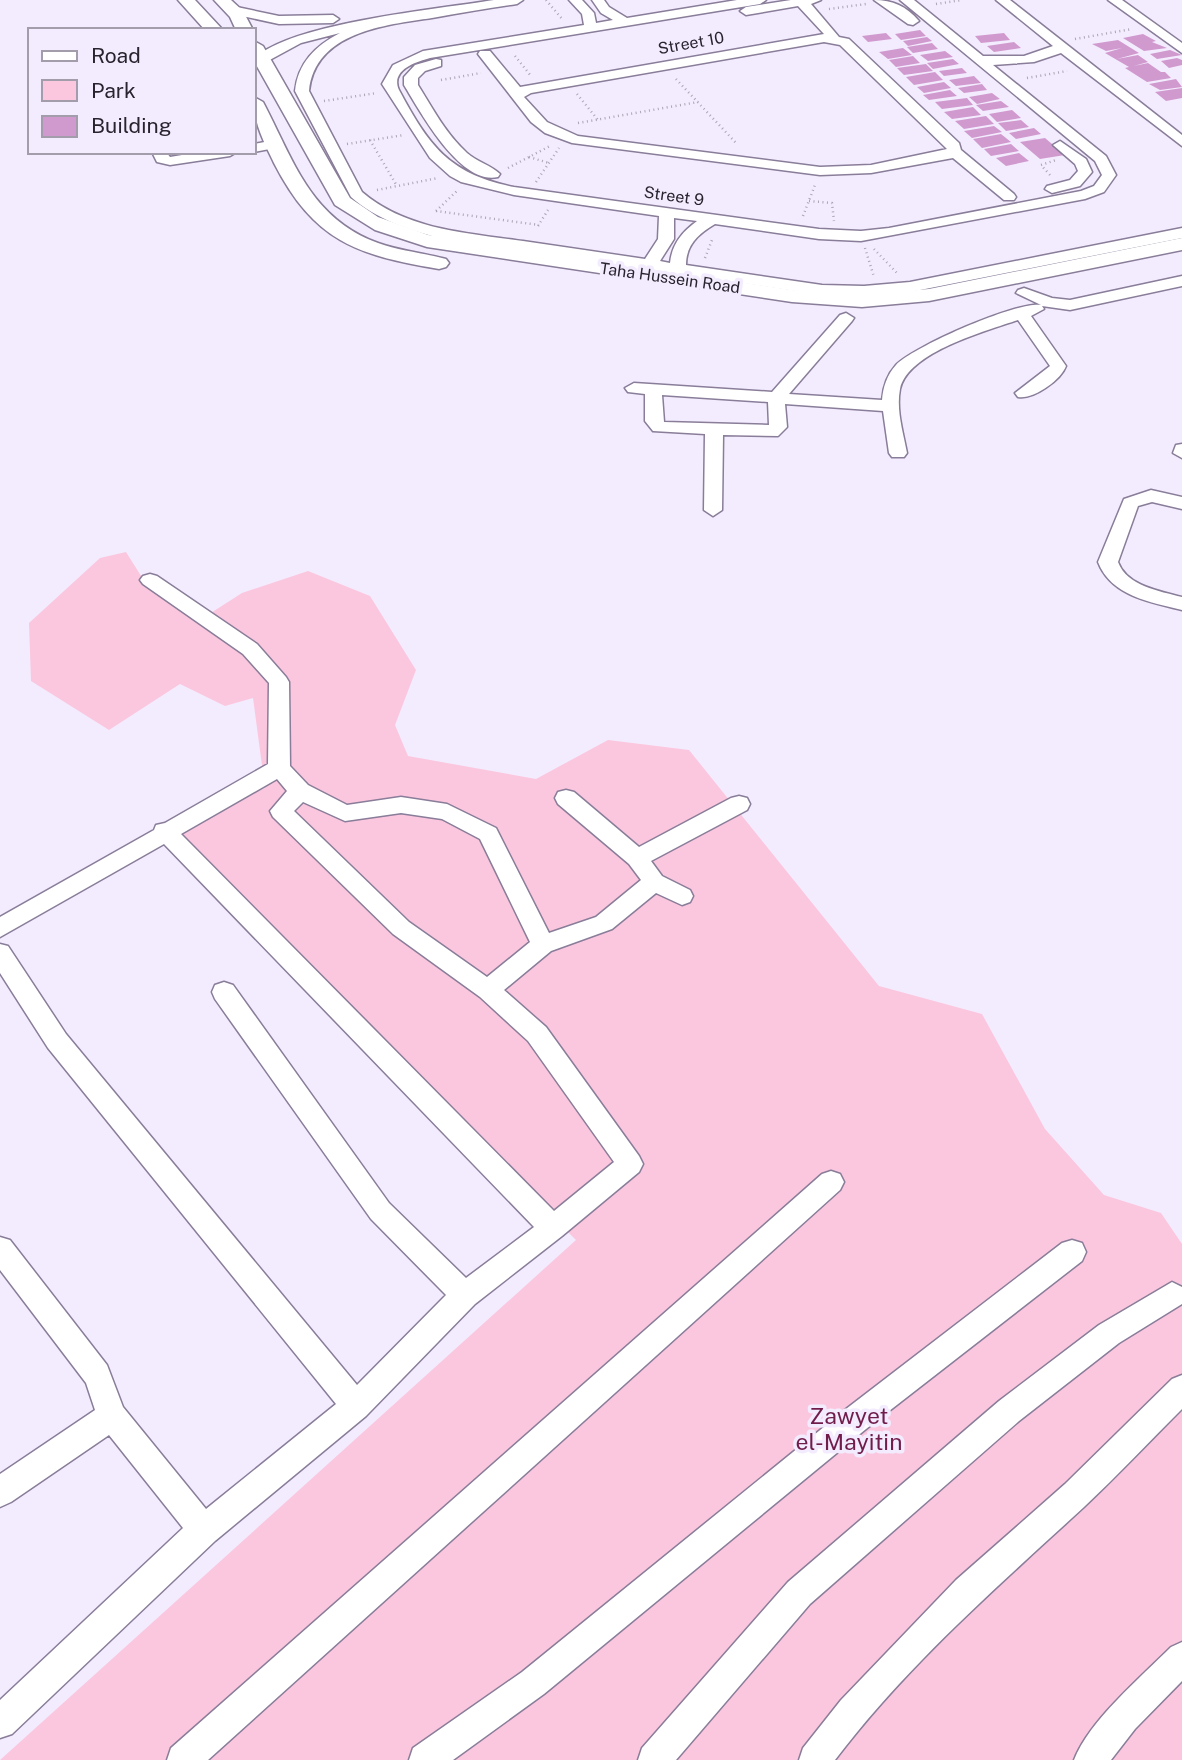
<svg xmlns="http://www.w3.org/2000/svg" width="1182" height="1760" font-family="'Public Sans',sans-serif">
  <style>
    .green { fill: #fbc7de }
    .building { fill: #d19acf }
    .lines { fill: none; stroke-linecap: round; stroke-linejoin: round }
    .minor-casing { stroke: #897d99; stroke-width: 3 }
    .major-casing { stroke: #897d99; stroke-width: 3 }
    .path { stroke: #aba4b4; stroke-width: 2.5; stroke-dasharray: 1 3.5; stroke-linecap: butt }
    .minor { fill: #fff; fill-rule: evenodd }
    .major { fill: #fff; fill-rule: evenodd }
    .labels { text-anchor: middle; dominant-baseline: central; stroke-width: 7; stroke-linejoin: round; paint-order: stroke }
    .far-street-label { font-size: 16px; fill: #28232e; stroke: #f3ecfe }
    .near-park-label { font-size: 23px; fill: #701d4c; stroke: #f3ecfe }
  </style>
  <rect width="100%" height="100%" fill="#f3ecfe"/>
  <!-- green -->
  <path class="green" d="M126 552 143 579 206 616 242 593 308 571 370 596 416 670 395 725 408 756 536 779 608 740 689 750 879 986 982 1014 1045 1129 1104 1195 1161 1213 1182 1244V1760H0L576 1240 167 832 265 788 253 698 225 706 180 684 109 730 31 681 29 623 100 558Z"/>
  <!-- building -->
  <path class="building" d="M920 30 926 36 901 40 895 34Z
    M886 33 892 39 868 42 862 36Z
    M1004 33 1010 40 981 43 975 36Z
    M1143 34 1156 41 1152 42 1167 48 1144 51 1123 38Z
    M927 37 932 41 908 46 903 41Z
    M1118 40 1139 53 1117 59 1138 55 1148 62 1134 66 1148 63 1161 72H1165L1171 78 1147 82 1125 68 1129 67 1105 53 1122 48 1106 51 1092 44Z
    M1014 42 1021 48 994 52 987 46Z
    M932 43 938 49 913 53 907 47Z
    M903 48 912 55 888 59 879 52Z
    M1170 50 1182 55 1157 59 1150 54Z
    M945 51 953 57 928 61 920 55Z
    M913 56 920 63 896 67 889 60Z
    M1177 58 1182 60V65L1169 68 1161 61Z
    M953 59 959 64 933 69 927 63Z
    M926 64 933 71 904 75 897 68Z
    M962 68 967 73 944 76 939 71Z
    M935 72 943 80 914 85 906 77Z
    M974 76 981 83 956 86 949 80Z
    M1176 79 1182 87 1160 90 1149 84Z
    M944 82 951 88 924 93 917 87Z
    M982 84 987 90 964 93 958 88Z
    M1182 88V98L1166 101 1155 92Z
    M950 90 957 96 929 100 923 95Z
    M992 93 1000 99 977 104 969 97Z
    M967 98 973 105 942 109 935 102Z
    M1001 101 1009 107 983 111 976 105Z
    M973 107 981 115 952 119 944 112Z
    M1012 110 1021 118 997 122 989 114Z
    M986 116 994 124 964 129 955 121Z
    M1021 120 1029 127 1006 131 998 123Z
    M994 126 1002 132 972 138 964 131Z
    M1034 128 1041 134 1016 139 1009 133Z
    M1001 134 1011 142 982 148 973 139Z
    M1045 138 1065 155 1040 159 1020 142Z
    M1011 144 1019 151 991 156 984 149Z
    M1019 153 1029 161 1006 166 996 158Z"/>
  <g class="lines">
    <defs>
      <path id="minor" d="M494 0H523L517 4C489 8 460 13 432 18 385 25 315 32 309 91L362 192C406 230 468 233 523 241 564 247 605 253 645 259L658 239 659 216 514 195 461 182 450 176 430 158 382 84 393 65 423 51 584 25 582 14 569 0H582L594 13 596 23 613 20 601 13 592 0H604L609 7 627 18 737 0H766L760 4 430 58C416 62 390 70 399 90 429 146 449 174 514 187L819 229 861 231 889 228 1081 191 1094 186 1102 175 1095 161 900 0H914L983 56H1024L1053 46 996 0H1010L1182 135V146L1061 53 1034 62 993 65 1106 156 1116 175 1104 192 1085 199 861 241 819 239 715 224C698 234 686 245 686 265L822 285 864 286 910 282 1182 228V238L910 292 864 296 822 295 439 238C407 229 376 219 351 197L295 91C298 63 315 46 340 33L301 43 266 62H256L254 59C290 23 439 9 494 0ZM674 218 697 221C682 232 672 244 670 263L660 261 674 239Z
        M791 0H821L811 4 839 37 849 39 959 143 961 150 1014 194 1016 197 1014 200H1004L953 158 871 173 820 175 572 143 545 133 531 122 478 54 480 51H490L520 87 824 34 798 6 746 15 740 11 746 7ZM824 42 840 45 947 149 871 165 820 167 578 136 547 122 524 97 531 93Z
        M874 0C893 0 906 6 919 21L913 25 908 24Z
        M1108 0H1122L1182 43V53Z
        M232 6 279 16 333 15 339 19 333 23 279 24 228 13 226 10Z
        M436 59 441 60V66L425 71 418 78V85C433 109 446 134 467 153 477 162 491 165 500 174L498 177C460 186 420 111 404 85V77L415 65Z
        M275 140 280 141V147L254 152V144Z
        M1060 141 1086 159 1092 172 1080 186 1052 193 1045 189 1047 186 1070 180 1078 171 1075 164 1053 145Z
        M152 152H166L170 157 200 152H237L230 156 170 165 157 162Z
        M1182 276V286L1070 310 1042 306 1044 309 1031 316 1066 366C1061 380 1033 400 1018 397L1015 393 1050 366 1018 320C986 331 908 352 900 389 896 410 903 432 907 453L904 457H892L889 453 883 411 785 404 787 427 778 436 723 435 722 510 713 516 704 510 705 434 653 431 645 421V394L628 392 625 388 634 383 772 392 840 315 846 313 854 318 852 321 789 394 882 400C883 387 887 375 896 365 913 347 1017 301 1041 305L1016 293 1018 290 1024 288 1052 298 1070 300ZM662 395 768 402 769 425 664 422Z
        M1182 444V458L1173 453 1176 445Z
        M1151 490 1182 497V509L1152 502 1138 506 1118 562C1127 586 1159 591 1182 597V610C1150 602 1111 596 1098 562L1124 499Z
        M150 574 157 576 257 644 286 677 289 682 290 766 308 785 347 805 401 797 447 804 496 828 549 933 596 917 641 880 629 864 558 804 555 798 558 792 566 790 574 792 639 847 731 798 739 796 747 798 750 804 747 810 651 861 662 876 690 890 693 896 690 902 682 905 656 893 612 929 551 951 504 990 546 1027 639 1156 643 1164 639 1172 562 1236 475 1304 366 1416 215 1541 12 1734 0 1738V1700L183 1528 109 1435 11 1502 0 1507V1474L95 1410 86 1383 0 1270V1237L10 1240 107 1365 123 1407 206 1509 336 1404 48 1048 0 973V944L8 946 66 1034 357 1385 446 1295 371 1219 215 999 212 992 215 985 224 982 233 985 389 1203 466 1278 534 1227 164 844 0 937V917L154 830 156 825 165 823 268 764 269 683 243 654 143 584 140 580 143 576ZM277 779 287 791 270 811 273 817 393 934 480 997 528 1041 614 1162 554 1211 181 834ZM303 802 345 821 401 813 442 819 480 839 530 942 487 977 409 922 294 811Z
        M831 1171 840 1174 844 1182 840 1190 208 1760H167L171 1748 822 1174Z
        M1072 1240 1082 1243 1086 1252 1082 1261 866 1429 544 1694 453 1760H409L413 1748 522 1672 846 1409 1062 1243Z
        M1172 1282 1182 1287V1304L1119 1343 1019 1421 810 1604 676 1760H638L642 1748 788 1582 999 1401 1099 1325Z
        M1182 1375V1409C1150 1441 1118 1475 1084 1507 997 1587 907 1665 835 1760H799L803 1748 841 1700 956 1580 1065 1484 1172 1379Z
        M1182 1642V1681L1135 1729 1111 1760H1074C1089 1721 1141 1677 1171 1647Z"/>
      <path id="major" d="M178 0H195L223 30H205Z
        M214 0H231L243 11 253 30H236L230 17Z
        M254 41 263 46 350 198 378 217 428 235 792 290 862 295 929 289 1182 238V250L929 301 862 307 792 302 427 247 375 230 335 205 254 61Z
        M254 97 263 102C294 161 310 218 378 243 400 251 424 253 446 259L449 263 446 267 439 269C356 255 314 241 274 163 263 140 253 122 254 97Z"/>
    </defs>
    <!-- minor casing -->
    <use href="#minor" class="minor-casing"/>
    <!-- major casing -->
    <use href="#major" class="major-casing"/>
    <!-- path -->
    <path class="path" d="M546 0 563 20
      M936 4 962 0
      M829 9 866 4
      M1075 39 1132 29
      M515 56 531 76
      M1027 78 1067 71
      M676 79 737 144
      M441 80 481 73
      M577 94 598 120
      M324 101 377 93
      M578 123 698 102
      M370 140 397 186
      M347 144 404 135
      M529 157 549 163
      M508 168 550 146
      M1050 175 1041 165 1056 160
      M536 182 559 148
      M377 190 438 178
      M809 201 832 203 834 221
      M436 211 539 225
      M436 211 458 190
      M803 216 815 185
      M538 226 548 210
      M865 248 874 277
      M874 249 897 273
      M705 258 712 240"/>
    <!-- minor -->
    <use href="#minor" class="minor"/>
    <!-- major -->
    <use href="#major" class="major"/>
  </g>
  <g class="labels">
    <!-- far-street labels -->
    <g class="far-street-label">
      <text transform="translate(691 43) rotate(-10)">Street 10</text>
      <text transform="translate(674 196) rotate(8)">Street 9</text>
      <text transform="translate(670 278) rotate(8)">Taha Hussein Road</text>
    </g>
    <!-- near-park labels -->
    <g class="near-park-label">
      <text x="849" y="1415">Zawyet<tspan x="849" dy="26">el-Mayitin</tspan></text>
    </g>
  </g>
  <!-- legend -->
  <rect x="28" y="28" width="228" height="126" fill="#f3ecfe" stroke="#a29cab" stroke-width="2"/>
  <rect x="42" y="51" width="35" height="10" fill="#ffffff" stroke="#a29cab" stroke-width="2"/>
  <text x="91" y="63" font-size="21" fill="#28232e">Road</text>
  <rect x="42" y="80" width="35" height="21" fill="#fbc7de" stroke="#a29cab" stroke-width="2"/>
  <text x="91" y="98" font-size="21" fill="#28232e">Park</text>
  <rect x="42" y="116" width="35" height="21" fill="#d19acf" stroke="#a29cab" stroke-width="2"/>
  <text x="91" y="133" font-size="21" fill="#28232e">Building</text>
</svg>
